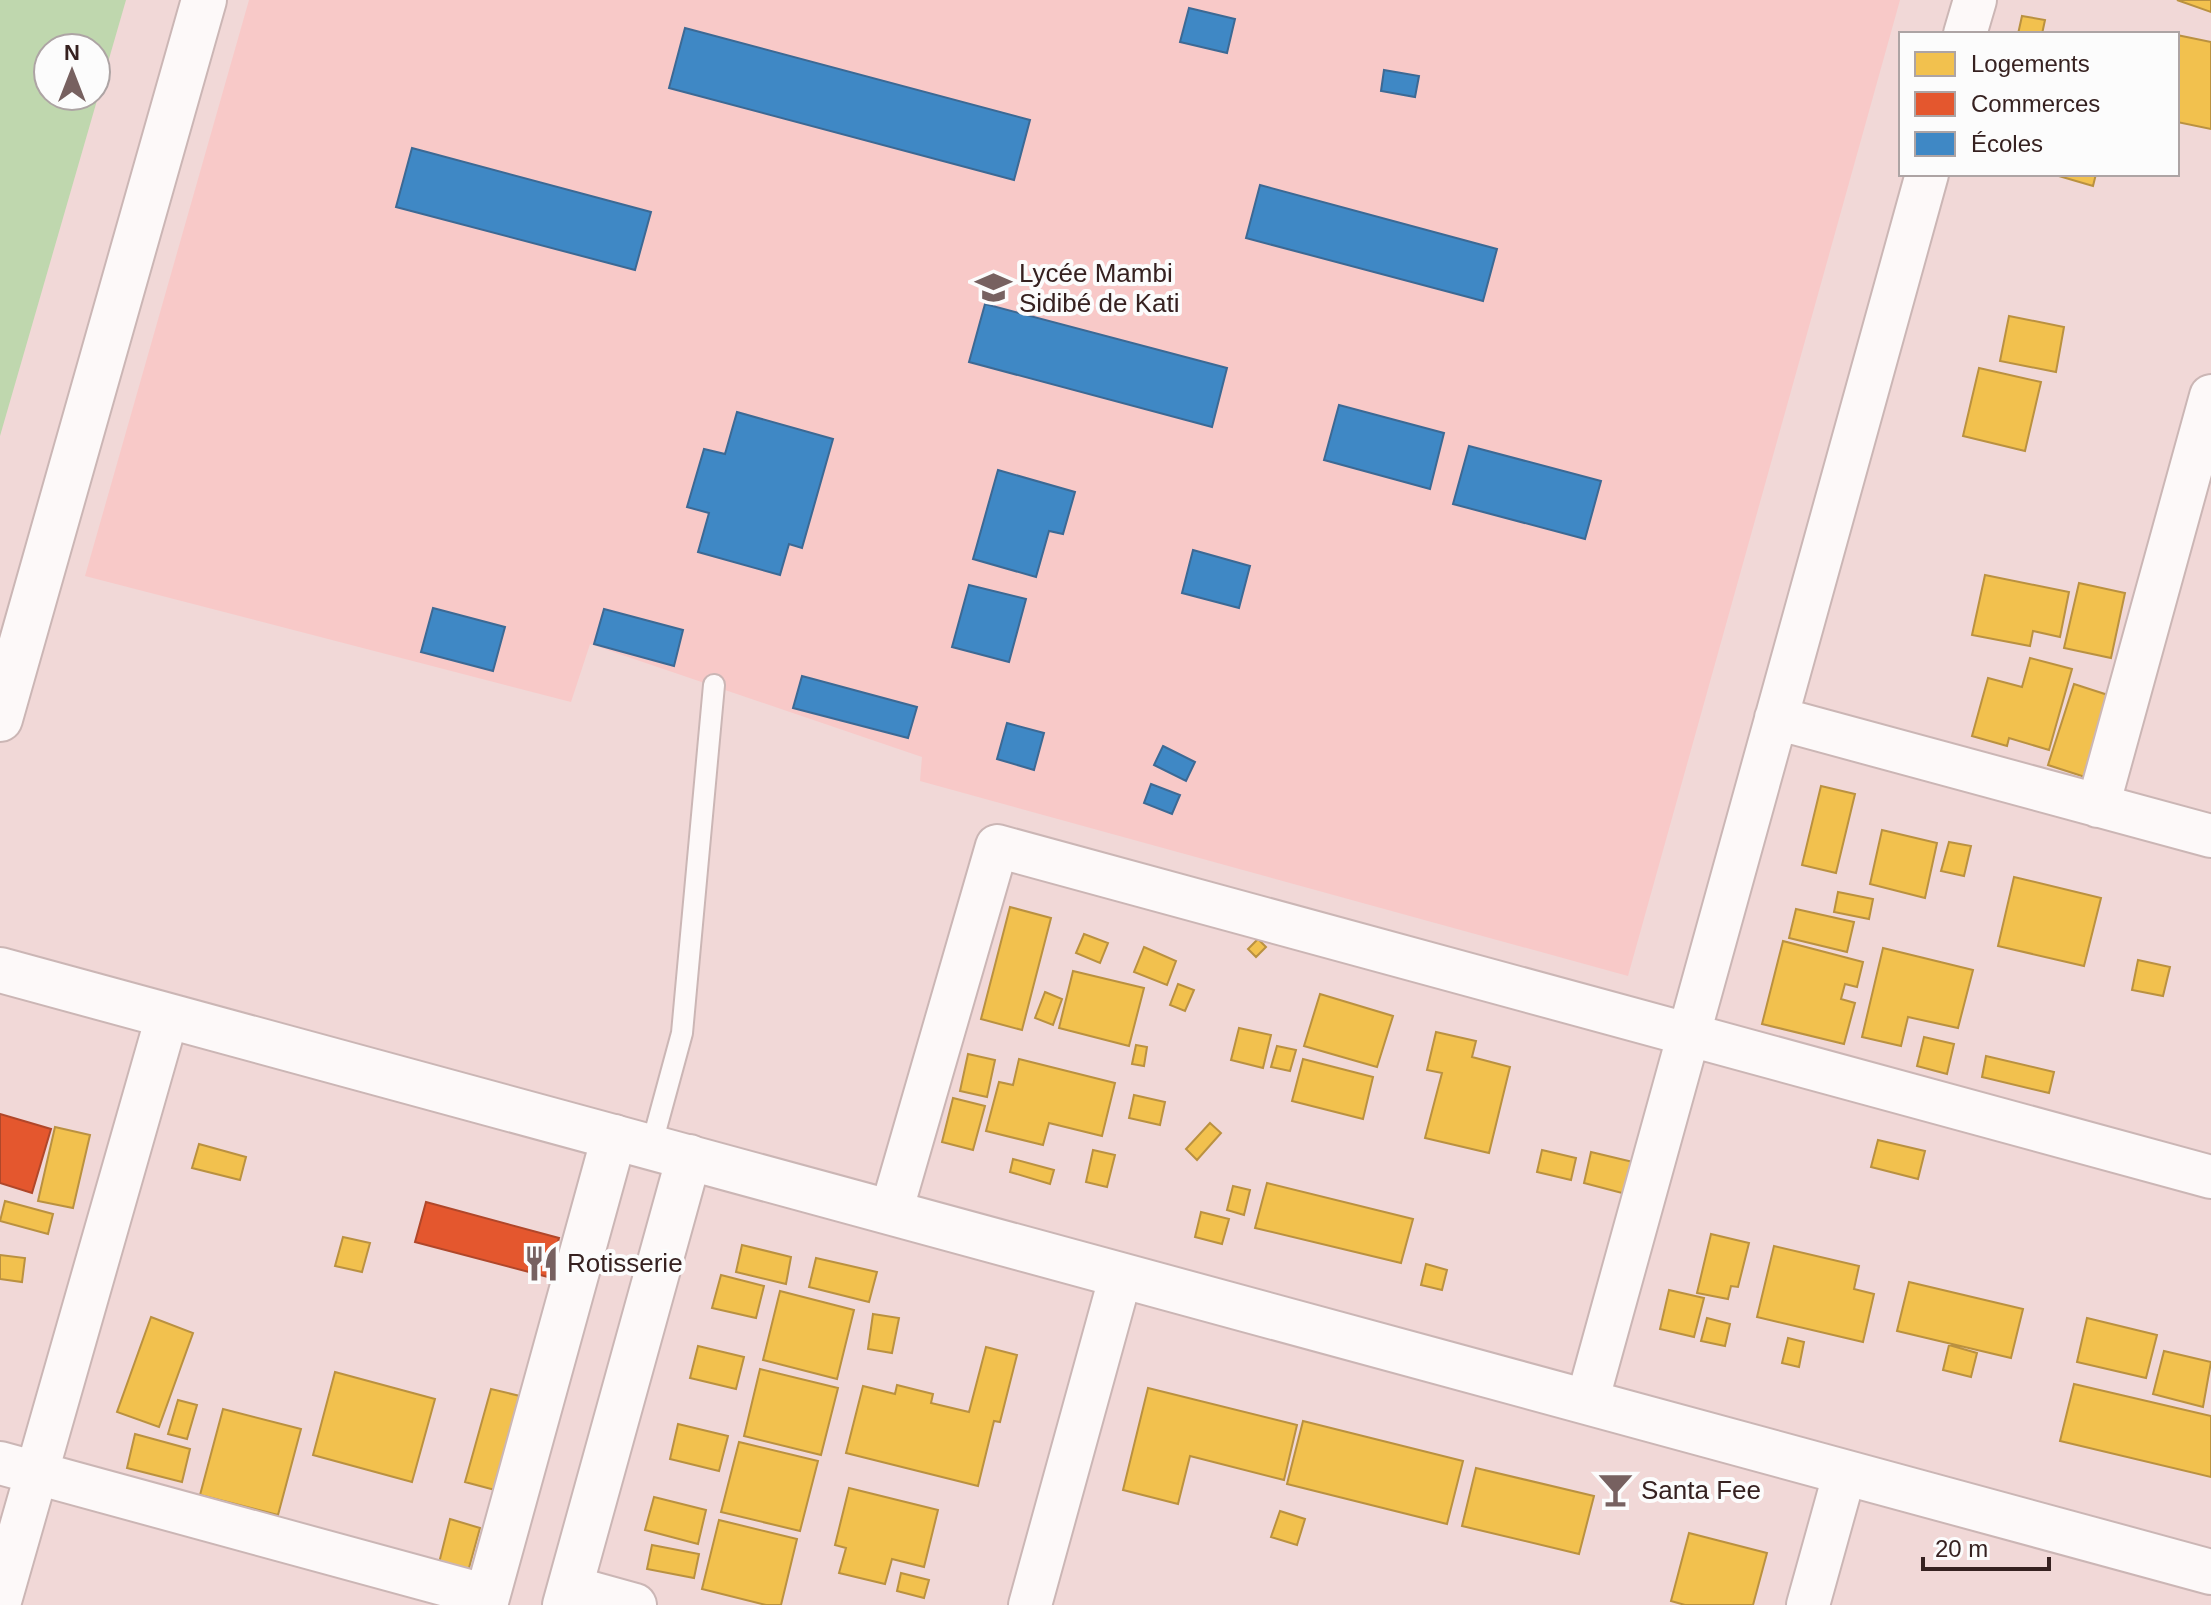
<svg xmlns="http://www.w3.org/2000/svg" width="2211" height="1605" font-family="Arial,sans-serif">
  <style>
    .built { fill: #f8c9c8 }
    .green { fill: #bfd7ae; fill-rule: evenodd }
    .homes { fill: #f2c14e; stroke: #ba9140; stroke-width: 2 }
    .shops { fill: #e4572e; stroke: #b0472a; stroke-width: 2 }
    .schools { fill: #3f88c5; stroke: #3c6994; stroke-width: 2 }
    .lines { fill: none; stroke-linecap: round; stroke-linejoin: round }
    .service-casing { stroke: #cbb6b5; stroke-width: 24 }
    .minor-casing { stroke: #cbb6b5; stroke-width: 46 }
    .tertiary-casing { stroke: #cbb6b5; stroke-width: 48 }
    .secondary-casing { stroke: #cbb6b5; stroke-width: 48 }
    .service { stroke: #fdf9f9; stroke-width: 20 }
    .minor { stroke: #fdf9f9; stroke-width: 42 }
    .tertiary { stroke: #fdf9f9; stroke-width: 44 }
    .secondary { stroke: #fdf9f9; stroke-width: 44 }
    .labels { text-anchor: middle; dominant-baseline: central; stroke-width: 8; stroke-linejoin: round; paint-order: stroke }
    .poi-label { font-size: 26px; fill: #362120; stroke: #fcfcfc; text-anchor: start }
  </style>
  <rect width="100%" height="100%" fill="#f1d8d7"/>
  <!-- built -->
  <path class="built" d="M249 0H1900L1628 976 920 781 922 757 590 644 571 702 85 576Z"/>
  <!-- green -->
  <path class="green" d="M0 0H126L0 436ZM96 48V96H48V48Z"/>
  <!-- homes -->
  <path class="homes" d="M2177 0H2211V12Z
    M2022 16 2045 20 2042 34H2018Z
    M2177 35 2211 42V129L2177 122Z
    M2052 174H2096L2093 186Z
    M2009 316 2064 327 2056 372 2000 361Z
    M1979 368 2041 382 2025 451 1963 436Z
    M1985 575 2069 592 2060 637 2033 631 2030 646 1972 635Z
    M2079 583 2125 593 2111 658 2064 648Z
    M2030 658 2072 669 2049 750 2009 738 2007 746 1972 736 1988 678 2022 687Z
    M2074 684 2111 696 2085 777 2048 765Z
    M1821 786 1855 794 1836 873 1802 865Z
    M1882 830 1937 843 1925 898 1870 884Z
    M1949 842 1971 846 1964 876 1941 871Z
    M2014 877 2101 898 2084 966 1998 946Z
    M1838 892 1873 899 1869 919 1834 912Z
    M1010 907 1051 918 1022 1030 981 1019Z
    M1796 909 1854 922 1847 952 1789 938Z
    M1084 934 1108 943 1100 963 1076 953Z
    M1258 939 1266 947 1256 957 1248 949Z
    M1783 941 1863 962 1857 987 1845 984 1841 999 1855 1003 1844 1044 1762 1024Z
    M1144 947 1176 961 1167 985 1134 972Z
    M1883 948 1973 970 1958 1028 1908 1017 1901 1046 1862 1037Z
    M2138 960 2170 967 2163 996 2132 990Z
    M1073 971 1144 988 1129 1046 1059 1028Z
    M1178 984 1194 990 1185 1011 1170 1005Z
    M1045 992 1062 999 1053 1025 1035 1018Z
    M1320 994 1393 1016 1377 1067 1304 1046Z
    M1239 1028 1271 1035 1263 1068 1231 1060Z
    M1436 1032 1476 1041 1472 1057 1510 1067 1489 1153 1425 1138 1442 1073 1427 1070Z
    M1924 1037 1954 1044 1947 1074 1917 1066Z
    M1136 1045 1147 1047 1144 1066 1132 1064Z
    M1277 1046 1296 1050 1290 1071 1271 1067Z
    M968 1054 995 1060 987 1097 960 1091Z
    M1986 1056 2054 1072 2049 1093 1982 1077Z
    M1019 1059 1115 1083 1102 1136 1049 1123 1043 1145 986 1131 999 1082 1013 1085Z
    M1303 1059 1373 1077 1363 1119 1292 1101Z
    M1134 1095 1165 1102 1160 1125 1129 1118Z
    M953 1098 985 1106 973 1150 942 1142Z
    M1210 1123 1221 1133 1197 1160 1186 1149Z
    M55 1127 90 1135 73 1208 38 1201Z
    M1878 1140 1925 1151 1918 1179 1871 1167Z
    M199 1144 246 1157 240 1180 192 1168Z
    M1093 1150 1115 1155 1107 1187 1086 1182Z
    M1542 1150 1576 1158 1571 1180 1537 1172Z
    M1591 1152 1633 1162 1626 1194 1584 1183Z
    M1013 1159 1054 1170 1050 1184 1010 1172Z
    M1267 1183 1413 1219 1401 1263 1255 1228Z
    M1233 1186 1250 1190 1244 1215 1227 1210Z
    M5 1201 53 1214 48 1234 0 1221Z
    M1201 1212 1229 1219 1222 1244 1195 1237Z
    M1711 1234 1749 1243 1738 1287 1731 1286 1728 1299 1697 1293Z
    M343 1237 370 1243 362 1272 335 1266Z
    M742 1245 791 1257 786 1284 736 1272Z
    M1774 1246 1859 1266 1854 1289 1874 1294 1863 1342 1757 1317Z
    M0 1255 25 1258 22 1282 0 1279Z
    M816 1258 877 1272 869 1302 809 1287Z
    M1426 1264 1447 1270 1442 1290 1421 1285Z
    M721 1275 764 1286 756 1318 712 1308Z
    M1909 1282 2023 1309 2011 1358 1897 1331Z
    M1669 1290 1704 1298 1694 1337 1660 1329Z
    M780 1291 854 1310 837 1379 763 1360Z
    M873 1314 899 1318 892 1353 868 1349Z
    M151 1317 193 1333 159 1427 117 1412Z
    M1707 1318 1730 1324 1725 1346 1701 1341Z
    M2087 1318 2157 1335 2146 1378 2077 1362Z
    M1788 1338 1804 1342 1799 1367 1782 1363Z
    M1949 1345 1977 1353 1971 1377 1943 1370Z
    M698 1346 744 1357 736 1389 690 1378Z
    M986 1347 1017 1355 1000 1422 994 1421 978 1486 846 1453 863 1386 895 1394 897 1385 933 1394 931 1403 969 1412Z
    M2164 1351 2211 1362 2203 1407 2153 1394Z
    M760 1369 838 1388 821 1455 744 1436Z
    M335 1372 435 1399 412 1482 313 1455Z
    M2074 1384 2211 1416V1477L2060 1441Z
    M1148 1388 1297 1425 1284 1480 1190 1456 1178 1504 1123 1490Z
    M491 1389 520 1396 495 1490 465 1482Z
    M178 1400 197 1405 187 1439 168 1434Z
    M223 1409 301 1429 278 1515 200 1495Z
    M1303 1421 1463 1461 1447 1524 1287 1484Z
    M678 1424 728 1436 719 1471 670 1459Z
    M135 1434 190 1449 182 1482 127 1468Z
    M739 1442 818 1461 800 1531 721 1512Z
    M1476 1468 1594 1496 1579 1554 1462 1526Z
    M849 1488 938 1510 924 1567 892 1559 885 1584 839 1573 846 1548 835 1545Z
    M654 1497 706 1510 698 1544 645 1530Z
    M1280 1511 1305 1519 1297 1545 1271 1537Z
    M450 1519 480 1528 467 1575 438 1567Z
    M719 1520 797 1539 781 1605H766L702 1589Z
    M1689 1533 1767 1553 1753 1605H1685L1671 1601Z
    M652 1545 699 1554 694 1578 647 1569Z
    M901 1573 929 1580 924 1598 897 1591Z"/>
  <!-- shops -->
  <path class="shops" d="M0 1114 51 1129 32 1193 0 1183Z
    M426 1202 559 1238 548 1277 415 1242Z"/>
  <!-- schools -->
  <path class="schools" d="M1189 8 1235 19 1227 53 1180 42Z
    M685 28 1030 120 1014 180 669 88Z
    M1384 70 1419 76 1415 97 1381 91Z
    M412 148 651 212 635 270 396 207Z
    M1260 185 1497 249 1483 301 1246 238Z
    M985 304 1227 368 1212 427 969 362Z
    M1339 405 1444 433 1430 489 1324 460Z
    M737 412 833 439 802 548 789 544 780 575 698 552 709 513 687 507 704 449 725 454Z
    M1469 446 1601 481 1585 539 1453 504Z
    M998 470 1075 492 1063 534 1049 531 1036 577 973 559Z
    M1193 550 1250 566 1239 608 1182 593Z
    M969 585 1026 599 1009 662 952 647Z
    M433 608 505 627 493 671 421 652Z
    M604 609 683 630 674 666 594 644Z
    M802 676 917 707 908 738 793 708Z
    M1007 723 1044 733 1034 770 997 759Z
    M1163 746 1195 762 1186 781 1154 765Z
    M1151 784 1180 795 1172 814 1144 803Z"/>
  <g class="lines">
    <defs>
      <path id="service" d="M651 1147 682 1033 714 685"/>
      <path id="minor" d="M1965 34 1975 0
        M1776 718 2211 836
        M2098 806 2211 396
        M891 1212 997 846 2211 1177
        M1587 1402 1927 174
        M0 1463 487 1596
        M570 1587 635 1605
        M0 1601 167 1017
        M1030 1605 1121 1275
        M1808 1605 1845 1472"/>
      <path id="tertiary" d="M0 719 204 0
        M485 1605 614 1137
        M565 1605 689 1157"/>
      <path id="secondary" d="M0 970 2211 1572"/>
    </defs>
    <!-- service casing -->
    <use href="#service" class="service-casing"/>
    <!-- minor casing -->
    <use href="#minor" class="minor-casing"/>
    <!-- tertiary casing -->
    <use href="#tertiary" class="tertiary-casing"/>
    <!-- secondary casing -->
    <use href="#secondary" class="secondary-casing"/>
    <!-- service -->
    <use href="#service" class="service"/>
    <!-- minor -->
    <use href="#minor" class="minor"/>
    <!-- tertiary -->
    <use href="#tertiary" class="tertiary"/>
    <!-- secondary -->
    <use href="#secondary" class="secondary"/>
  </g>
  <!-- icons -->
  <defs>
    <symbol id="school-bare" viewBox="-9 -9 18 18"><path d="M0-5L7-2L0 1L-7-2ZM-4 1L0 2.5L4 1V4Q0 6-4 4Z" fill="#776160" stroke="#fcfcfc" stroke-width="2.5" paint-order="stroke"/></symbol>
    <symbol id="restaurant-bare" viewBox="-9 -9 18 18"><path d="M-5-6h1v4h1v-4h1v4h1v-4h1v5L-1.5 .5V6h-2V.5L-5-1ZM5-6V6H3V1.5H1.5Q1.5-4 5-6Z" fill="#776160" stroke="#fcfcfc" stroke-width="2.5" paint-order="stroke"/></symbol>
    <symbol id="bar-bare" viewBox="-9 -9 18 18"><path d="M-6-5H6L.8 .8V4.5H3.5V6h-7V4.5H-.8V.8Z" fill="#776160" stroke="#fcfcfc" stroke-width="2.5" paint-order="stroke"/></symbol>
  </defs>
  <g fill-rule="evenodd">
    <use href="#school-bare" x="968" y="262" width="51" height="51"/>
    <use href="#restaurant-bare" x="516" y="1238" width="51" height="51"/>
    <use href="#bar-bare" x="1590" y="1464" width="51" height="51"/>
  </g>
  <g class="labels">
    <!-- poi labels -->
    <g class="poi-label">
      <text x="1019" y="273">Lycée Mambi<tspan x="1019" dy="30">Sidibé de Kati</tspan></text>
      <text x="567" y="1263">Rotisserie</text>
      <text x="1641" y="1490">Santa Fee</text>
    </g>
  </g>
  <!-- legend -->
  <rect x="1899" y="32" width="280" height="144" fill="#fcfcfc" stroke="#ada4a4" stroke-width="2"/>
  <rect x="1915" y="52" width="40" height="24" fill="#f2c14e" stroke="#ada4a4" stroke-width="2"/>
  <text x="1971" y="72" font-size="24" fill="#362120">Logements</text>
  <rect x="1915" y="92" width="40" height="24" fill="#e4572e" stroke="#ada4a4" stroke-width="2"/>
  <text x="1971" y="112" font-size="24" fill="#362120">Commerces</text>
  <rect x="1915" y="132" width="40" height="24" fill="#3f88c5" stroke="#ada4a4" stroke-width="2"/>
  <text x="1971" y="152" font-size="24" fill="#362120">Écoles</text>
  <!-- north arrow -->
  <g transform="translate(72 72)"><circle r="38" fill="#fcfcfc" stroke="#ada4a4" stroke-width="2"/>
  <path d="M0-6L14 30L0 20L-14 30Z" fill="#776160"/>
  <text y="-12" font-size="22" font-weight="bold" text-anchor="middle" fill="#362120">N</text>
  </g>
  <!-- scale -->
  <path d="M1923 1557v12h126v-12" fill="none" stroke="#362120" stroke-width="4"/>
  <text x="1935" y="1557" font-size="24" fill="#362120" stroke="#fcfcfc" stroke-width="6" paint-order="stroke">20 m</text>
</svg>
